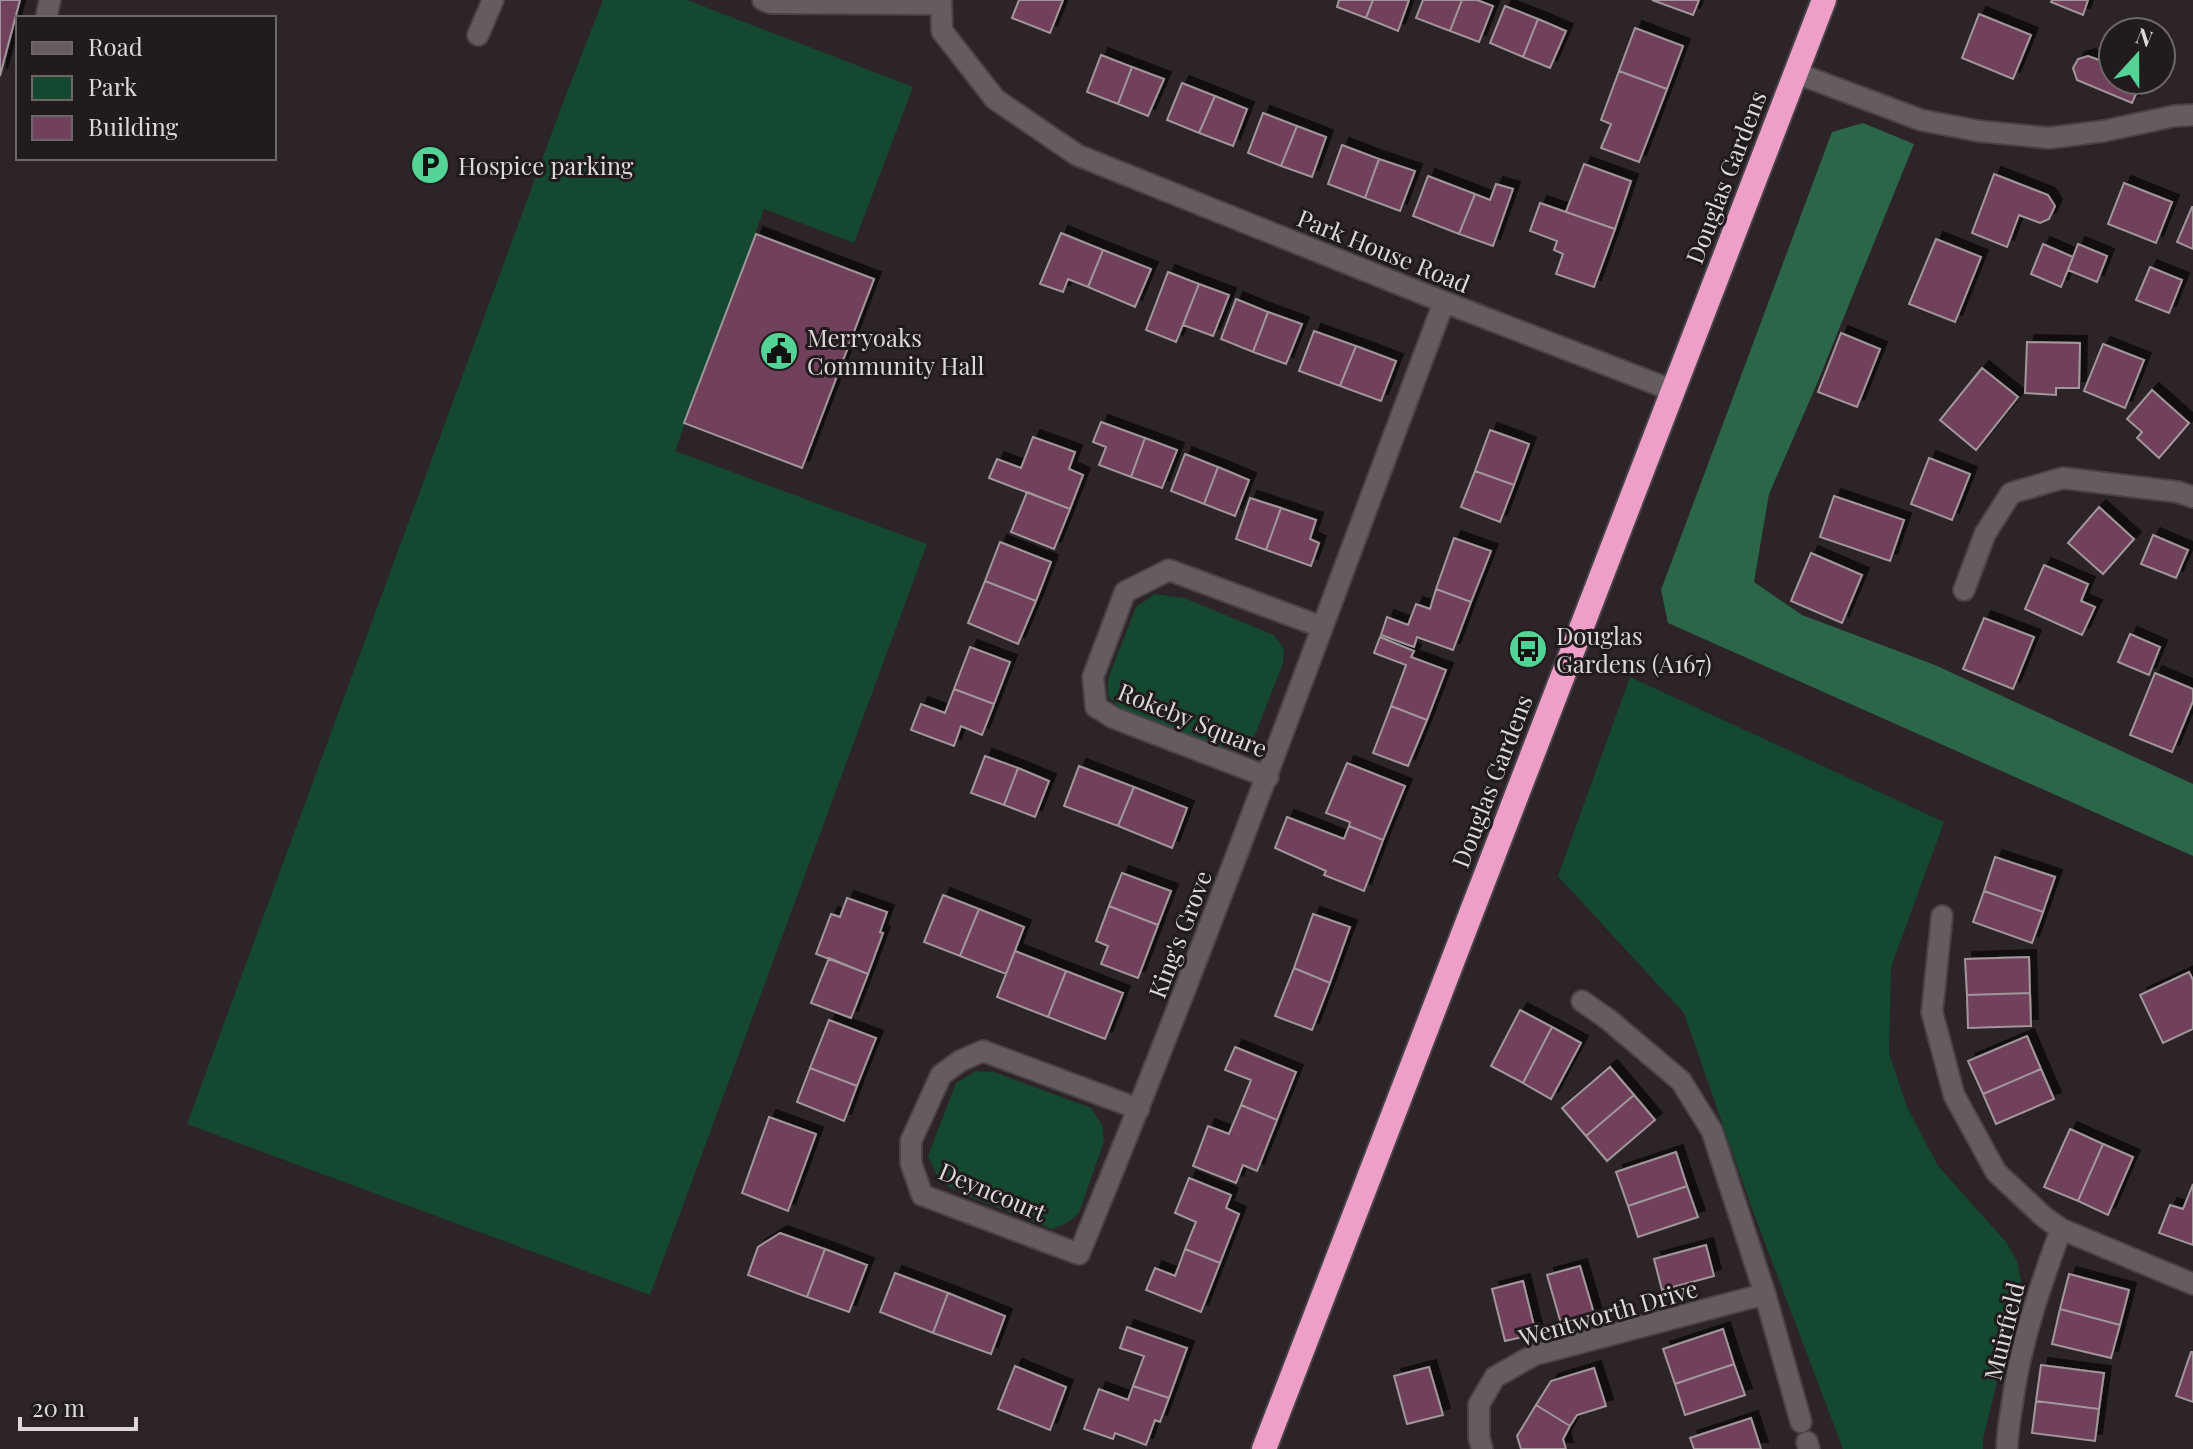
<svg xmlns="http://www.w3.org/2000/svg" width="2193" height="1449" font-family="'Playfair Display',serif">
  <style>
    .green { fill: #154830 }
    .forest { fill: #2c6649 }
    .building { fill: #71405a; stroke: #a1979b; stroke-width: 2; filter: url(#shadow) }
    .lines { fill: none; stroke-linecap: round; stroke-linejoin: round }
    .minor-casing { stroke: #494246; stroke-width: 24 }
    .highway-casing { stroke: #494246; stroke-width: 28 }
    .minor { stroke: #655c61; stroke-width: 20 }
    .highway { stroke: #ed9fc7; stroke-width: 24 }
    .labels { text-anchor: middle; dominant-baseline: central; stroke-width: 6; stroke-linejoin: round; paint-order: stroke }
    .poi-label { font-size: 24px; fill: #ded8db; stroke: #221b1e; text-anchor: start }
    .street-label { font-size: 24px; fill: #ded8db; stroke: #221b1e }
  </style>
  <defs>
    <filter id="shadow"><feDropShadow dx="7" dy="-7" stdDeviation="0" flood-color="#0009"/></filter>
  </defs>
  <rect width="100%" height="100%" fill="#2c2428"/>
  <!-- green -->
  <path class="green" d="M603 0H687L913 87 854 243 764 209 675 451 927 544 650 1295 187 1124 564 100Z
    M1155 594 1184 598 1274 635 1284 649 1283 663 1251 745 1238 750 1209 744 1119 708 1108 696V679L1136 607Z
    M1630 677 1944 822 1891 967 1889 1053 1907 1107 1938 1166 2006 1242 2017 1261 2021 1282 1983 1439V1449H1843L1751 1206 1684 1013 1558 876Z
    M976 1071 994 1072 1091 1108 1102 1125 1104 1141 1079 1213 1067 1223 1052 1229 965 1195 940 1182 928 1156 956 1083Z"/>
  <!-- forest -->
  <path class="forest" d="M1863 123 1914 144 1816 386 1769 494 1754 582 1802 615 1935 665 2193 784V856L1668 623 1661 590 1832 132Z"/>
  <!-- building -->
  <path class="building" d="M0 0H20L0 76Z
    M1019 0H1063L1050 33 1012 18Z
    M1339 0H1373L1366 18 1337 7Z
    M1373 0H1409L1398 31 1366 18Z
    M1423 0H1462L1450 31 1416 18Z
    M1462 0H1477L1493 6 1479 42 1450 31Z
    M1652 0H1699L1693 15Z
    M2052 0H2088L2083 15 2051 2Z
    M1505 6 1538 19 1523 57 1490 43Z
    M1979 14 2031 35 2013 79 1962 58Z
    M1538 19 1566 31 1550 68 1523 57Z
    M1635 28 1683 46 1667 89 1619 71Z
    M2113 35V80H2142L2132 103 2077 80 2073 68 2078 59 2088 56 2102 61Z
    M1101 55 1132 67 1118 104 1087 92Z
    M1132 67 1164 79 1148 116 1118 104Z
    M1619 71 1667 89 1639 162 1601 148 1611 124 1601 120Z
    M1182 83 1215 96 1199 133 1167 120Z
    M1215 96 1247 109 1233 146 1199 133Z
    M1263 113 1297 126 1281 166 1248 153Z
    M1297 126 1326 137 1312 177 1281 166Z
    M1342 145 1379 159 1365 198 1328 184Z
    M1379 159 1415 171 1400 211 1365 198Z
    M1584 164 1631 181 1615 229 1566 212Z
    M1994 174 2048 195 2055 206 2049 219 2040 223 2019 215 2007 247 1972 233Z
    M1428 176 1475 194 1459 234 1413 216Z
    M2124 183 2172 202 2156 243 2108 224Z
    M1496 184 1513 189 1493 246 1459 234 1475 194 1490 200Z
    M1540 203 1615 229 1594 287 1556 274 1563 254 1554 250 1557 241 1530 231Z
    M2192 207H2193V249L2177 242Z
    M1061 233 1103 250 1088 287 1068 279 1063 292 1040 284Z
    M756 234 874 279 802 468 684 423Z
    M1936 239 1981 257 1955 322 1909 304Z
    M2043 244 2073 257 2061 287 2031 274Z
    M2078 244 2107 256 2097 282 2068 270Z
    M1103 250 1151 269 1135 307 1088 287Z
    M2150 267 2182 280 2169 313 2136 300Z
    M1168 272 1199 284 1176 342 1146 330Z
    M1199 284 1229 295 1213 336 1183 325Z
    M1236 299 1268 312 1253 352 1221 339Z
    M1268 312 1302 324 1286 364 1253 352Z
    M1314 331 1356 346 1340 386 1299 371Z
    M1841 333 1880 349 1857 407 1818 392Z
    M2027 342 2080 343 2079 388H2056V395L2025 393Z
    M2103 344 2144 360 2125 408 2084 391Z
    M1356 346 1396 361 1381 401 1340 386Z
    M1982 368 2018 397 1976 450 1940 420Z
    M2152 390 2189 423 2159 458 2137 438 2142 432 2127 419Z
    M1101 422 1145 438 1131 477 1099 465 1106 447 1093 442Z
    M1490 430 1529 444 1514 485 1475 471Z
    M1033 437 1075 452 1069 469 1083 475 1070 509 989 478 997 459 1021 468Z
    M1145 438 1177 450 1162 488 1131 477Z
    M1185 454 1218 467 1204 504 1171 491Z
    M1929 458 1970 474 1952 520 1911 504Z
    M1218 467 1249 480 1235 516 1204 504Z
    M1475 471 1514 485 1500 522 1461 507Z
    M1027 492 1070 509 1054 549 1011 532Z
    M1834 496 1904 520 1890 561 1820 537Z
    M1250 498 1281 508 1266 550 1236 539Z
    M2099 507 2134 539 2103 574 2068 543Z
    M1281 508 1316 520 1310 539 1319 543 1311 566 1266 550Z
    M2153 535 2188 550 2176 578 2141 564Z
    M1454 538 1491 551 1471 602 1436 589Z
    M1000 542 1051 562 1036 601 985 581Z
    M1811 553 1862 575 1842 623 1791 601Z
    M2044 565 2088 584 2081 601 2095 607 2082 635 2025 609Z
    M985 581 1036 601 1018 644 968 623Z
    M1436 589 1471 602 1453 650 1417 637 1414 647 1381 635 1387 617 1408 625 1416 604 1430 609Z
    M1984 618 2034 637 2013 689 1963 669Z
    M2130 634 2160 647 2149 675 2118 662Z
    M1380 637 1414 651 1411 657 1446 670 1427 720 1391 706 1406 665 1374 653Z
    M970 647 1010 662 994 704 954 689Z
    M2155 673 2193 689V701L2172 752 2130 735Z
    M954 689 994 704 982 735 961 726 954 746 911 730 921 704 945 713Z
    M1391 706 1427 720 1408 766 1373 753Z
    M985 756 1018 768 1004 805 971 793Z
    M1347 763 1405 786 1383 840 1349 826 1350 822 1326 813Z
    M1079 766 1134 787 1118 826 1064 806Z
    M1018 768 1049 781 1035 817 1004 805Z
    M1134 787 1187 808 1172 848 1118 826Z
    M1287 817 1344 839 1349 826 1383 840 1364 891 1324 875 1326 871 1275 848Z
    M1995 857 2055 877 2043 912 1984 891Z
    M1122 873 1171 891 1158 925 1109 906Z
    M1984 891 2043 912 2032 943 1973 922Z
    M943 895 979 909 960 956 924 942Z
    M847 898 887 912 880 932 883 933 868 974 816 954 831 914 840 917Z
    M1109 906 1158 925 1138 978 1101 964 1108 946 1096 941Z
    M979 909 1024 927 1006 974 960 956Z
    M1313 914 1350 927 1330 983 1294 968Z
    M1015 951 1066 971 1048 1017 997 997Z
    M2029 957 2030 993 1967 995 1965 959Z
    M829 958 868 974 851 1018 811 1003Z
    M1294 968 1330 983 1312 1030 1275 1016Z
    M1066 971 1123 993 1105 1039 1048 1017Z
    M2189 972 2193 980V1029L2163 1043 2140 995Z
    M2030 993 2031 1026 1968 1028 1967 995Z
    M1520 1010 1552 1027 1523 1083 1491 1066Z
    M829 1020 876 1038 857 1086 810 1068Z
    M1552 1027 1581 1043 1551 1099 1523 1083Z
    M2027 1036 2041 1069 1983 1094 1968 1061Z
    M1235 1047 1296 1072 1277 1120 1241 1105 1251 1080 1225 1070Z
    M1610 1067 1634 1095 1586 1136 1562 1108Z
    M810 1068 857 1086 844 1121 797 1102Z
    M2041 1069 2054 1099 1996 1124 1983 1094Z
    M1634 1095 1655 1120 1607 1161 1586 1136Z
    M1241 1105 1277 1120 1257 1171 1243 1165 1236 1183 1193 1166 1208 1126 1229 1134Z
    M769 1117 816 1134 788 1211 742 1193Z
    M2070 1129 2103 1144 2078 1201 2044 1187Z
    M2103 1144 2133 1157 2108 1215 2078 1201Z
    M1676 1152 1687 1186 1628 1206 1616 1172Z
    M1189 1178 1231 1195 1226 1208 1239 1214 1220 1263 1185 1249 1196 1222 1175 1213Z
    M2193 1184V1245L2159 1233 2170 1205 2183 1209Z
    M1687 1186 1698 1217 1638 1237 1628 1206Z
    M780 1233 825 1249 807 1297 748 1275 758 1247Z
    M1706 1245 1714 1276 1662 1290 1654 1259Z
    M825 1249 867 1265 849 1312 807 1297Z
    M1185 1249 1220 1263 1201 1312 1146 1290 1155 1268 1175 1276Z
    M1580 1266 1595 1317 1562 1327 1547 1275Z
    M895 1273 948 1293 933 1333 880 1312Z
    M2069 1274 2129 1290 2120 1325 2060 1309Z
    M1523 1281 1536 1334 1505 1341 1492 1289Z
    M948 1293 1005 1316 991 1354 933 1333Z
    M2060 1309 2120 1325 2111 1358 2052 1344Z
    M1127 1327 1187 1348 1169 1398 1133 1386 1144 1356 1120 1348Z
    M1723 1329 1734 1364 1675 1384 1663 1349Z
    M2191 1352H2193V1402L2176 1396Z
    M1734 1364 1745 1395 1685 1415 1675 1384Z
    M2041 1365 2104 1373 2099 1409 2036 1401Z
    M1015 1366 1066 1387 1050 1430 998 1409Z
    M1429 1367 1443 1415 1407 1424 1394 1376Z
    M1594 1368 1606 1406 1577 1415 1570 1426 1536 1405 1551 1381Z
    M1133 1386 1169 1398 1160 1422 1155 1420 1146 1445 1115 1433 1113 1439 1084 1429 1099 1389 1128 1400Z
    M2036 1401 2099 1409 2095 1441 2032 1433Z
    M1536 1405 1570 1426 1563 1439 1566 1449H1521L1517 1436Z
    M1751 1418 1761 1449H1694L1690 1438Z"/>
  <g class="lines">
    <defs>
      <path id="minor" d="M763 0 771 3 941 4
        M941 0 942 31 995 99 1077 155 1444 302 1672 390
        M46 18 50 0
        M478 35 493 0
        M1796 73 1921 120 1978 131 2049 138 2104 131 2174 116 2193 115
        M1964 590 1985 534 2011 493 2063 478 2178 492 2193 497
        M1268 777 1114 718 1096 707 1093 677 1125 592 1169 570 1322 627
        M1942 916 1932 1012 1954 1095 1996 1172 2044 1217 2061 1229 2193 1284
        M1139 1109 983 1051 960 1061 941 1075 911 1141V1163L922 1195 1079 1254C1209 940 1324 620 1444 302
        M1765 1294 1801 1422
        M1807 1442 1809 1449
        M1482 1449 1479 1437V1404L1495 1377 1534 1355 1765 1294 1712 1131 1681 1081 1609 1020 1582 1001
        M2007 1449C2007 1434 2010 1420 2012 1405 2020 1344 2040 1287 2061 1229"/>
      <path id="highway" d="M1264 1449 1824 0"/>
    </defs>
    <!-- minor casing -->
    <use href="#minor" class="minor-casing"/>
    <!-- highway casing -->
    <use href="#highway" class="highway-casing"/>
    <!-- minor -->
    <use href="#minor" class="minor"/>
    <!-- highway -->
    <use href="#highway" class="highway"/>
  </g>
  <!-- icons -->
  <defs>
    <symbol id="parking-disc" viewBox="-11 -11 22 22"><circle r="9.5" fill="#53d396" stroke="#221b1e"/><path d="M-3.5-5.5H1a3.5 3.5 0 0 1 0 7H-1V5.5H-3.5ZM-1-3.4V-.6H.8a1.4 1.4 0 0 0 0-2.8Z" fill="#111"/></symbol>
    <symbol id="civic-disc" viewBox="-11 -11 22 22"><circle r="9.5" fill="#53d396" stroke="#221b1e"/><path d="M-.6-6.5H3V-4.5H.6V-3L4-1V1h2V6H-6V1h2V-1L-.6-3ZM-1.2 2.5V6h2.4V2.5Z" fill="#111"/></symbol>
    <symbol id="bus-disc" viewBox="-11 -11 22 22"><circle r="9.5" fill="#53d396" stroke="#221b1e"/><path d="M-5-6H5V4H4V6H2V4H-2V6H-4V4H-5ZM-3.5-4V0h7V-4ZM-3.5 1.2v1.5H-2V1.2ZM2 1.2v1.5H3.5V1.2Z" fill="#111"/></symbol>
  </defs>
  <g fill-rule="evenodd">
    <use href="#parking-disc" x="408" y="143" width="44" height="44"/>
    <use href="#civic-disc" x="757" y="329" width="44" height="44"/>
    <use href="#bus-disc" x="1506" y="627" width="44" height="44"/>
  </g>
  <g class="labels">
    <!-- poi labels -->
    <g class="poi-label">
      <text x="458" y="165">Hospice parking</text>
      <text x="807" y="337">Merryoaks<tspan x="807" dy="28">Community Hall</tspan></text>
      <text x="1556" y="635">Douglas<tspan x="1556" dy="28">Gardens (A167)</tspan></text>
    </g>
    <!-- street labels -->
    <g class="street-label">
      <text transform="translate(1725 177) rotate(-69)">Douglas Gardens</text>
      <text transform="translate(1384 250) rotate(22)">Park House Road</text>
      <text transform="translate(1193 719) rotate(22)">Rokeby Square</text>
      <text transform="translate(1491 781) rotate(-69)">Douglas Gardens</text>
      <text transform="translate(1179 934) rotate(-69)">King's Grove</text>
      <text transform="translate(993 1191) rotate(23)">Deyncourt</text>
      <text transform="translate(1608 1312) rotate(-16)">Wentworth Drive</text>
      <text transform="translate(2003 1331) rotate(-76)">Muirfield</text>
    </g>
  </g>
  <!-- legend -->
  <rect x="16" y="16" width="260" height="144" fill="#221b1e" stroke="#6d676a" stroke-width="2"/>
  <rect x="32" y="42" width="40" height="12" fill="#655c61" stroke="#6d676a" stroke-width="2"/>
  <text x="88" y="56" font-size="24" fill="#ded8db">Road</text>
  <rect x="32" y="76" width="40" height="24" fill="#154830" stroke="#6d676a" stroke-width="2"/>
  <text x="88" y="96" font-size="24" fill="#ded8db">Park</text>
  <rect x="32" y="116" width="40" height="24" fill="#71405a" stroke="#6d676a" stroke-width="2"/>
  <text x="88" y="136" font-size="24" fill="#ded8db">Building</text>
  <!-- north arrow -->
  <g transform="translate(2137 56) rotate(21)"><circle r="38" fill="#221b1e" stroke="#6d676a" stroke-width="2"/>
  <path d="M0-6L14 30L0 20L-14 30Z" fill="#53d396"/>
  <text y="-12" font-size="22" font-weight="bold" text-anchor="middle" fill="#ded8db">N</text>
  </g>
  <!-- scale -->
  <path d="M20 1417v12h116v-12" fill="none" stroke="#ded8db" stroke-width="4"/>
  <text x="32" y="1417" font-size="24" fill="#ded8db" stroke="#221b1e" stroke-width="6" paint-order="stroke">20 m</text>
</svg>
